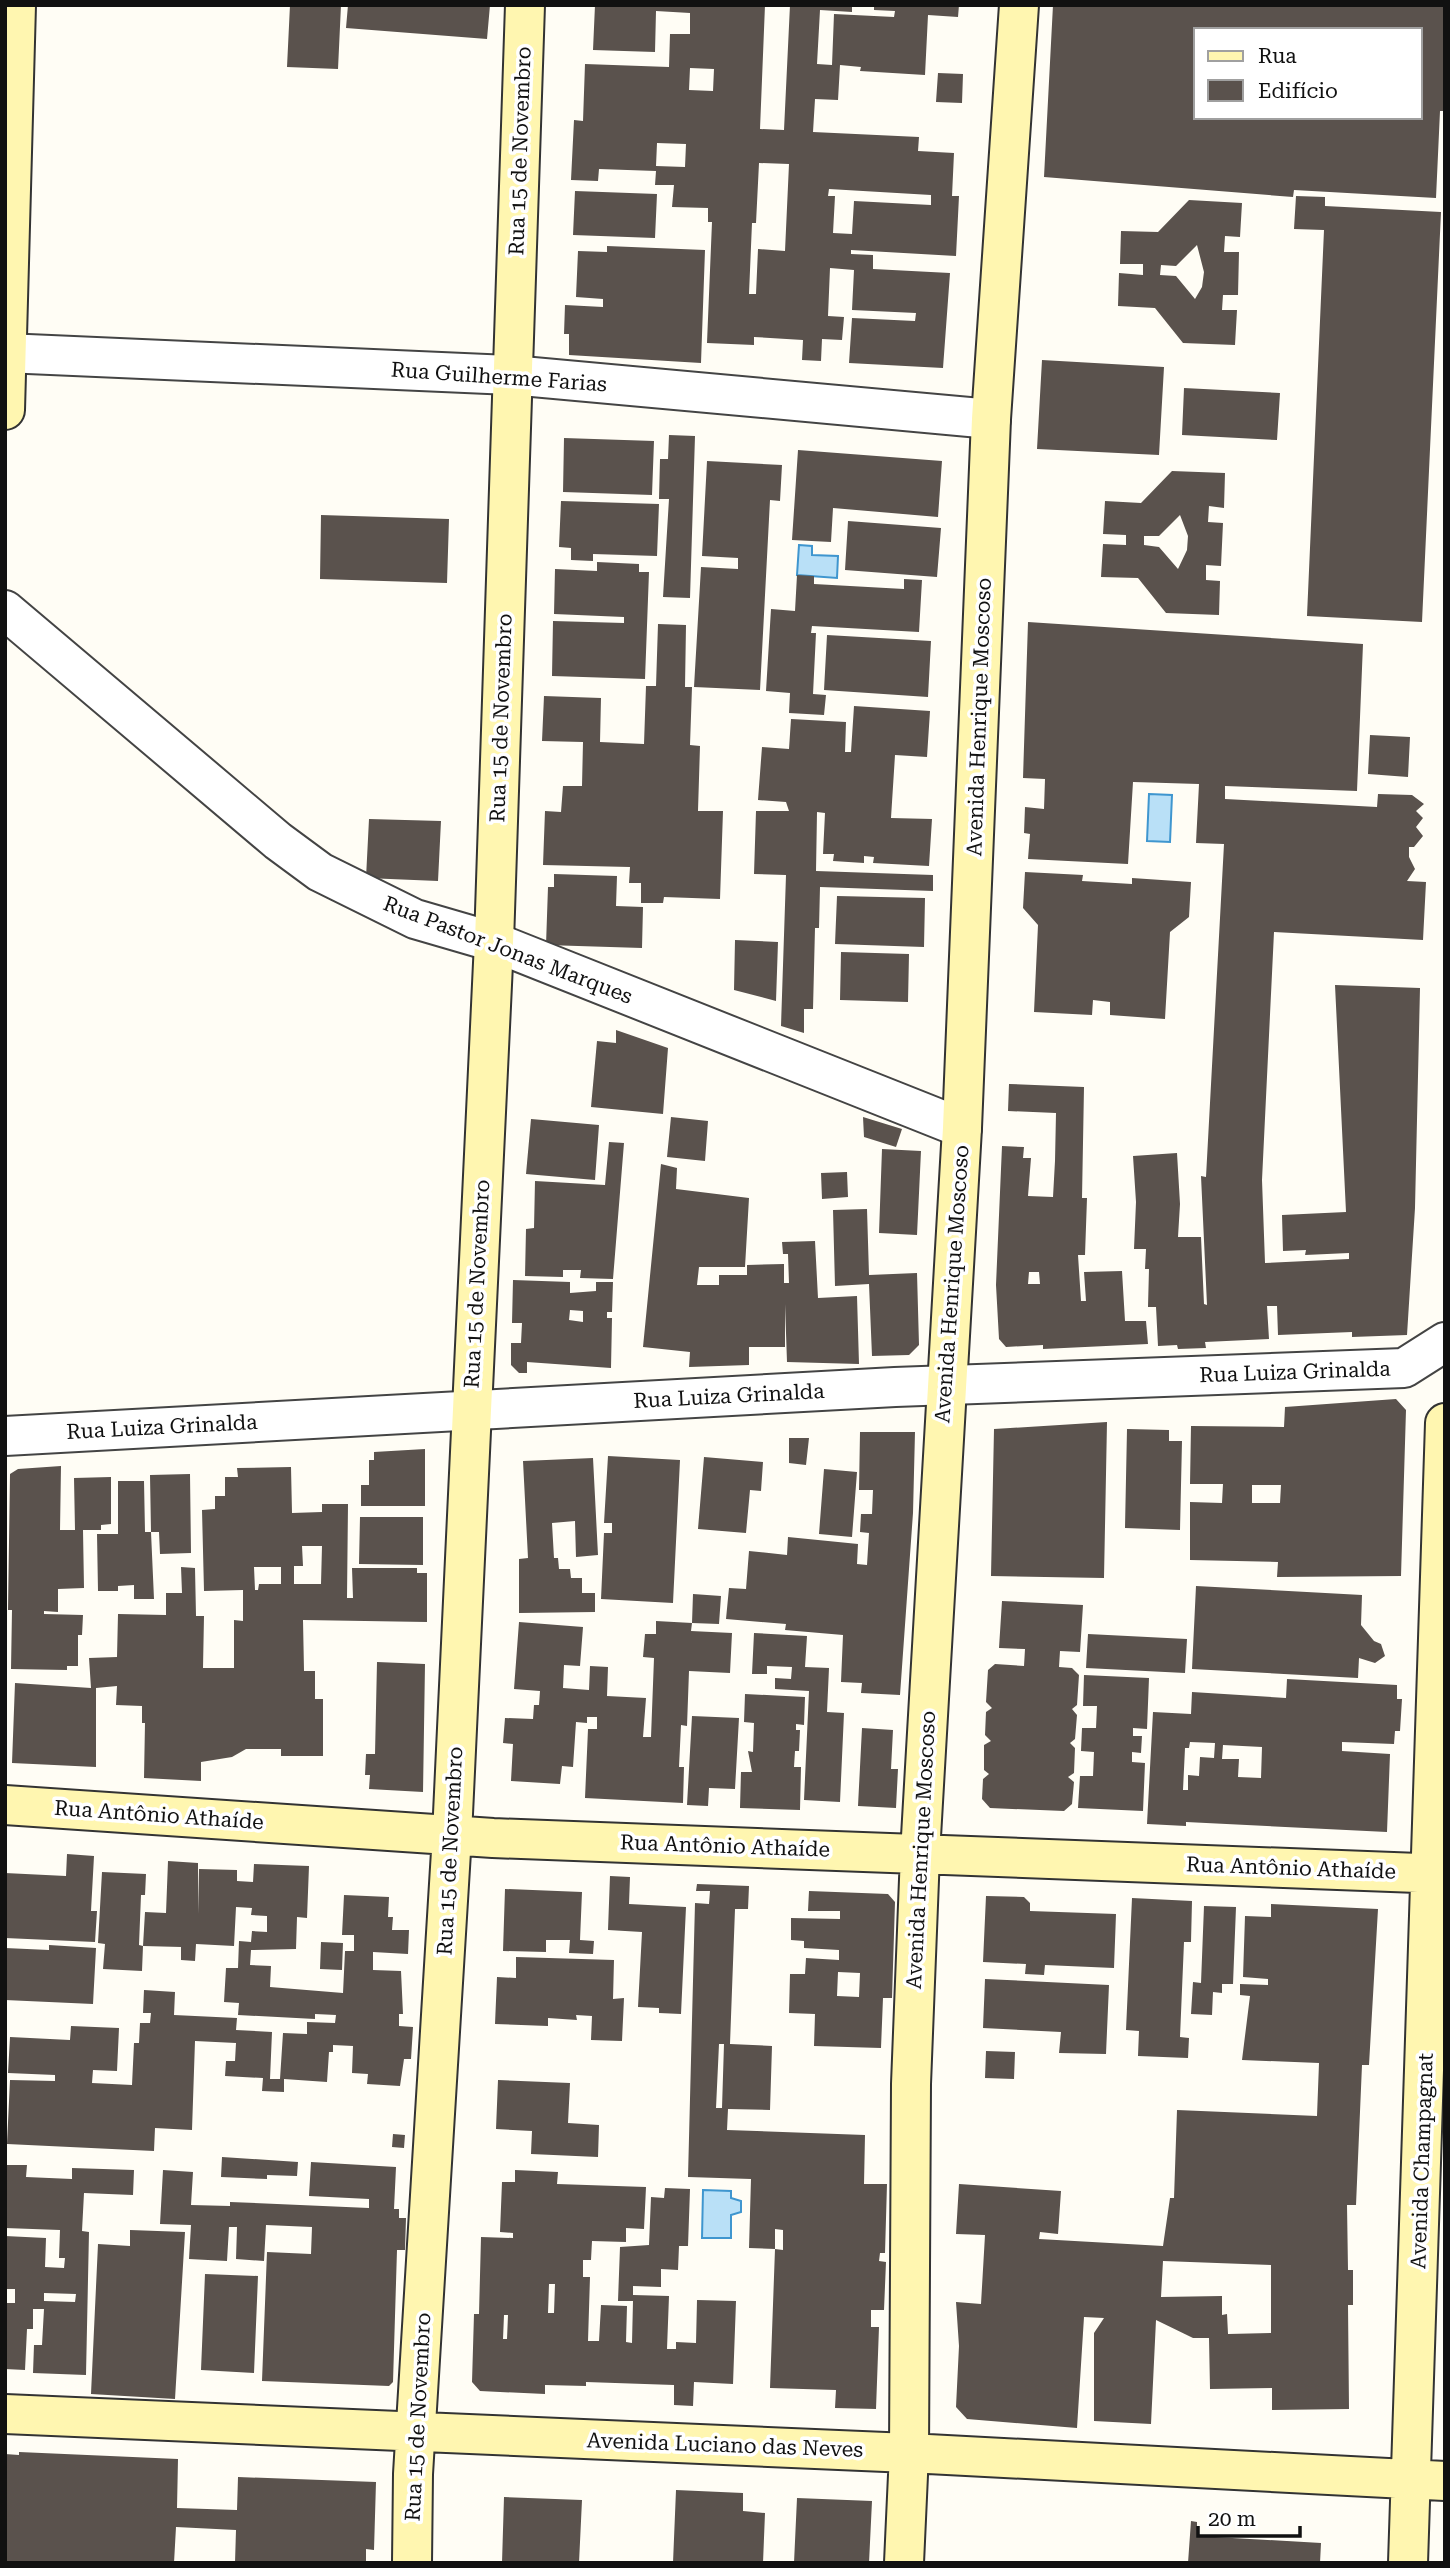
<svg xmlns="http://www.w3.org/2000/svg" width="1450" height="2568" font-family="'Roboto Serif',serif">
  <style>
    .water { fill: #b9e0f7; stroke: #3f96cf; stroke-width: 2 }
    .building { fill: #5a524d; fill-rule: evenodd }
    .lines { fill: none; stroke-linecap: round; stroke-linejoin: round }
    .street-casing { stroke: #444; stroke-width: 42 }
    .secondary-casing { stroke: #333; stroke-width: 42 }
    .street { stroke: #fff; stroke-width: 38 }
    .secondary { stroke: #fff6b0; stroke-width: 38 }
    .labels { text-anchor: middle; dominant-baseline: central; stroke-width: 7; stroke-linejoin: round; paint-order: stroke }
    .street-label { font-size: 21px; fill: #111; stroke: #fff }
  </style>
  <rect width="100%" height="100%" fill="#fffdf5"/>
  <!-- water -->
  <path class="water" d="M799 545 812 546V555L838 556 837 578 797 575Z
    M1149 794 1172 795 1170 842 1147 841Z
    M703 2190 731 2191V2198L741 2201V2212L731 2215V2238H702Z"/>
  <!-- building -->
  <path class="building" d="M290 5H341L338 69 287 67Z
    M348 5H490L487 39 346 28Z
    M595 5H765L760 129 784 130 790 5H852V12L820 10 817 64 832 65 834 14 894 17 895 11 874 10V5H959L958 17 928 15 925 75 860 71 861 67 840 65 838 100 815 99 813 132 919 137 918 151 954 153 952 196H959L956 256 851 250V254L873 255V269L950 273 943 368 849 363 852 318 915 321 916 313 852 310 854 270 830 268 828 316 844 317 842 340 822 339 821 361 802 360 803 340 754 337V345L707 343 712 222H708V208L672 207 674 185H655L656 171 599 169 598 181 571 180 574 120 583 121 585 64 669 67 670 34H690V13L656 11 655 52 593 50ZM690 68 714 69 713 91 689 90ZM657 143 686 144 685 167 656 166ZM759 163 789 164 785 251 758 249 756 294H749L752 223H756ZM829 189 931 195V205L854 201 852 234 833 233 835 196H828Z
    M1053 5H1445V111H1440L1436 198 1294 190 1293 197 1044 177ZM1196 30H1420V117H1196Z
    M938 73 963 74 962 103 936 102Z
    M575 191 657 194 655 238 573 235Z
    M1296 196 1325 197V206L1441 212 1422 622 1307 616 1324 230 1294 229Z
    M1189 200 1242 203 1240 237 1225 236 1224 252H1239L1238 295H1223L1222 310H1237L1235 345 1183 343 1155 308 1118 306 1119 273 1143 275V264H1120L1121 231 1158 232ZM1197 245 1204 272 1202 287 1195 299 1176 276 1160 275 1161 265 1176 266Z
    M607 246 705 250 701 363 569 355V334H564L565 305 603 307V299L576 297 578 251 607 252Z
    M1042 360 1164 367 1159 455 1037 449Z
    M1184 388 1280 393 1277 440 1182 435Z
    M669 435 695 436 690 598 663 597 669 499H659L660 459H668Z
    M564 438 654 441 652 495 563 492Z
    M798 450 942 461 938 517 833 508 831 542 792 540Z
    M707 461 782 465 780 501 770 500 760 690 694 687 701 567 738 569V558L702 556Z
    M1172 471 1225 473 1224 508 1209 506 1208 522 1223 523 1221 566 1206 565V580L1220 581 1219 615 1166 613 1138 578 1101 577 1103 544 1126 545V535L1103 534 1105 501 1141 503ZM1180 515 1188 536 1187 550 1178 569 1159 547 1144 545V536H1159Z
    M561 501 659 504 657 556 593 554V561L571 560V548L559 547Z
    M321 515 449 519 447 583 320 579Z
    M848 521 941 528 937 577 845 570Z
    M597 562 639 564V572H649L645 679 552 676 553 621 624 623V617L554 614 555 569 597 571Z
    M797 575 814 576V584L904 589V579L922 580 919 632 812 626 811 633H816L813 694 826 695 824 715 789 713 790 693 766 691 771 609 795 611Z
    M1028 622 1363 644 1357 791 1225 786V799L1377 807 1378 794 1412 795 1424 804 1416 811 1423 818 1416 827 1423 836 1414 847H1409V857L1415 869 1407 881 1426 882 1423 940 1274 932 1262 1180 1265 1263 1349 1259V1253L1305 1255 1306 1250 1283 1251 1282 1215 1346 1212 1335 985 1420 988 1415 1208 1407 1335 1352 1337V1332L1278 1335 1277 1306H1267L1269 1339 1205 1342 1206 1348 1178 1349 1177 1345 1158 1346 1156 1307H1148L1149 1269H1145L1146 1249H1134L1136 1202 1133 1156 1177 1153 1180 1204 1178 1237H1201L1204 1304 1207 1305 1201 1176 1206 1177 1224 844 1196 843 1199 784 1133 782 1128 864 1028 859 1030 834 1024 833 1025 807 1044 809 1045 779 1023 778Z
    M658 624 686 625 685 687H692L690 745 700 746 698 811H723L720 899 664 897 663 903H641V883H629L630 867 543 865 545 811 561 812 563 786H582L583 742 542 741 544 696 601 698 600 742 644 744 646 686H656Z
    M827 635 931 641 928 697 824 690Z
    M854 706 930 711 927 757 895 755 891 818 932 819 929 866 873 863 874 857 864 856V863L833 861 834 854H823L825 813 817 812 816 871 933 875V891L820 887 819 928H815L813 1009H804V1033L781 1026 786 875 754 874 756 811H789L786 802 758 800 762 747 789 749 791 719 846 722 845 752H851Z
    M1370 735 1410 737 1408 777 1368 774Z
    M369 819 441 821 438 881 366 878Z
    M1025 872 1083 875 1082 881 1132 884V878L1191 882 1189 917 1170 932 1165 1019 1110 1015V1002L1093 1000 1092 1015 1034 1012 1038 925 1023 908Z
    M554 874 617 876 616 906 643 907 642 948 546 945 548 887H554Z
    M837 896 925 898 924 947 835 944Z
    M735 940 778 942 776 1001 734 990Z
    M841 952 909 954 908 1002 840 1000Z
    M616 1030 668 1048 663 1114 591 1107 597 1041 616 1043Z
    M1009 1084 1084 1087 1082 1198H1087L1085 1255H1078L1081 1301H1086L1084 1272 1122 1271 1125 1321H1146L1148 1344 1043 1349V1345L1006 1347 999 1339 996 1285 1002 1146 1024 1147 1023 1158H1031L1028 1196 1053 1197 1055 1161 1056 1113 1008 1111ZM1029 1272H1039L1040 1284H1028Z
    M671 1117 708 1121 705 1161 667 1157Z
    M863 1117 902 1129 896 1147 864 1137Z
    M531 1119 599 1125 595 1180 526 1174Z
    M609 1142 624 1143 613 1279 580 1278 581 1270H563V1277L525 1276 526 1229 534 1228 535 1181 605 1185Z
    M882 1149 921 1151 917 1235 879 1233Z
    M661 1164 677 1168 676 1189 749 1198 745 1267H699L697 1285H719V1275H747V1265L784 1264V1283H789L788 1254H783L782 1242 815 1241 818 1298 857 1296 859 1364 787 1362 785 1304V1347H749V1365L689 1367 690 1352 643 1347Z
    M847 1172 848 1197 822 1199 821 1173Z
    M867 1209 869 1275 917 1273 919 1345 909 1355 872 1356 869 1284 835 1286 833 1210Z
    M513 1280 570 1282V1293L596 1291V1282H613L612 1312H607V1318H612L611 1368 527 1362V1373H519L511 1365V1343H521L522 1323H512ZM570 1310 583 1311V1322L569 1320Z
    M1396 1399 1406 1410 1401 1576 1277 1577 1278 1562 1190 1560V1502L1222 1503 1223 1484H1190L1191 1426 1284 1427 1285 1407ZM1252 1485H1281L1280 1503H1252Z
    M1107 1422 1104 1578 991 1576 994 1429Z
    M1127 1429 1169 1430V1441H1182L1180 1530 1125 1528Z
    M860 1432H915L913 1513 900 1695 861 1693 862 1683 841 1682 843 1635 785 1630 786 1624 726 1619 729 1588 746 1589 749 1551 787 1555 788 1537 858 1544 857 1564 867 1565 869 1533 860 1532 861 1514H872L873 1490H859Z
    M789 1438H809L806 1465 789 1463Z
    M425 1449V1506H361V1485H369V1460H374V1452Z
    M608 1456 680 1460 673 1603 601 1599 604 1533H612V1523H604Z
    M704 1457 763 1462 761 1491 750 1490 746 1533 698 1529Z
    M593 1458 598 1555 576 1557 575 1521 552 1523 554 1558H558L559 1569H570L571 1578H582V1593H595V1612L519 1613V1559L528 1558 523 1461Z
    M61 1466 60 1530H75L74 1478 111 1477V1524L101 1525V1530H83L84 1588 58 1589V1612L44 1611V1614L83 1615 82 1635H78V1666H67V1670L11 1669 12 1610H8L10 1474 18 1469Z
    M291 1467 292 1513 322 1512V1504H348L347 1598H353L352 1568H417V1573H427V1622L303 1620 304 1671H315V1699H323V1756H281V1749H246L232 1757 201 1762V1781L144 1778 145 1723H142V1706L116 1705 117 1686 96 1688V1767L12 1763 15 1683 91 1688 89 1658 117 1657 118 1614 166 1615V1593H182L181 1567 195 1568 196 1616H204L203 1668H234V1620L243 1621V1590L204 1591 202 1510 215 1509V1496H225V1477H238L237 1468ZM302 1546H322L321 1584H294V1566H303ZM254 1567H281V1584H259L258 1590H255Z
    M824 1469 857 1472 852 1537 819 1534Z
    M190 1474 191 1553 160 1554 159 1532H151L154 1599H134V1585L118 1586V1591H98L97 1534H118V1481H144L145 1532H151L150 1475Z
    M360 1517H423V1565L359 1564Z
    M1196 1586 1362 1595 1361 1625 1374 1641 1381 1644 1385 1656 1375 1663 1359 1658 1358 1678 1192 1669Z
    M693 1594 721 1596 719 1624 692 1623Z
    M1002 1601 1083 1605 1080 1652 1060 1651 1059 1667 1072 1668 1079 1675 1077 1705 1072 1709 1077 1715 1075 1739 1070 1743 1075 1748 1074 1773 1068 1777 1074 1782 1072 1804 1064 1811 990 1808 982 1799 983 1779 989 1774 984 1770V1745L991 1741 985 1735 986 1712 992 1708 986 1702 988 1670 995 1664 1024 1666 1025 1649 999 1648Z
    M656 1621 692 1623 691 1631 732 1633 730 1673 689 1671 687 1726 681 1725 679 1767H684L683 1803 585 1798 588 1729H597V1717H587V1723L576 1722 573 1767 562 1766 560 1784 511 1781 513 1744 503 1743 505 1718 533 1719 534 1705H539L540 1691 514 1689 519 1622 583 1627 580 1666 564 1665 563 1688 589 1690 590 1666 608 1667 607 1696 646 1698 643 1737H651L654 1658 643 1657 645 1634H656Z
    M754 1633 807 1636 805 1667 829 1668 827 1712 844 1713 840 1802 804 1800 809 1691 775 1689V1678L791 1679 792 1667 767 1666V1674H752Z
    M1088 1634 1187 1639 1185 1673 1086 1668Z
    M377 1662 425 1664 423 1792 369 1789 370 1775H365L366 1754H375Z
    M1084 1675 1149 1678 1147 1729 1133 1728V1736H1142L1141 1753 1132 1752V1762L1145 1763 1143 1811 1078 1808 1080 1776H1093L1094 1752 1081 1751 1082 1728H1096L1097 1706H1083Z
    M1287 1679 1397 1685V1699H1402L1400 1731H1395L1394 1744 1342 1742V1751L1390 1754 1387 1832 1186 1822V1826L1147 1824 1153 1712 1191 1714 1192 1692 1286 1698ZM1190 1742 1215 1743 1214 1758 1200 1757 1199 1776 1188 1775V1790H1183L1185 1748H1189ZM1223 1745 1262 1747 1261 1778 1238 1777 1239 1759H1222Z
    M745 1694 805 1697 804 1725 796 1724V1730H800L799 1751H795L794 1767H801L800 1810 740 1808 741 1772H752L748 1751 753 1752 754 1723 744 1722Z
    M692 1716 739 1718 735 1789 709 1788 708 1806 687 1805Z
    M862 1728 893 1730 891 1769H898L896 1808 858 1806Z
    M67 1854 94 1856 91 1911H97L95 1942 5 1938V1873L66 1876Z
    M168 1861 198 1863V1914L199 1869 237 1870V1881L253 1882 254 1864 309 1866 307 1918 297 1917 296 1949 251 1950 250 1965 271 1966 270 1987 343 1993 345 1951H354V1935H342L344 1895 389 1897 388 1917H393L392 1930H409L408 1954 373 1952V1970L401 1971 403 2014H399V2026L413 2027 411 2059H404L400 2086 367 2084 368 2074 352 2073 353 2046 333 2045V2052H329L327 2082 284 2079V2092L262 2091 263 2078 225 2076 226 2061H235L236 2043 195 2041 192 2130 155 2128 154 2151 7 2144 10 2080 55 2081V2075L8 2073 10 2037 70 2040 71 2026 119 2028 117 2071 93 2070 92 2083 132 2085 134 2043H139L140 2023H150L151 2013H143L144 1990 175 1992 174 2015 237 2018 236 2030 272 2032 270 2079H280L283 2033 307 2034V2022L335 2023 336 2015 315 2014V2019L238 2015 239 2003 224 2002 226 1968H238L239 1941 251 1942 252 1931 267 1932V1916L251 1915 252 1908 236 1907 234 1946 196 1944 195 1961 181 1960V1947L143 1946 145 1912 166 1913Z
    M102 1872 146 1874 145 1895H141L139 1945 143 1946 142 1971 103 1969 105 1944 98 1943Z
    M610 1876 630 1877 629 1904 686 1907 681 2014 659 2013V2008L638 2007 642 1932 608 1930Z
    M697 1884 749 1886 748 1909H735L730 2044 772 2046 770 2110 728 2109 727 2130 865 2135 864 2184H887L885 2253H880L879 2261 886 2262 884 2310H871V2327H879L876 2409 835 2408 836 2390 770 2388 775 2249 783 2250V2230L775 2229V2249L749 2248 751 2179 688 2177 695 1903 709 1904 710 1891H696ZM719 2044H724L722 2108H716Z
    M505 1889 582 1892 580 1940 594 1941 593 1954 569 1953 570 1940H546V1952L503 1951Z
    M809 1891 888 1894 895 1902 892 1998H883L881 2048 814 2046 815 2014 789 2013 790 1974H805L806 1958 839 1960V1950L804 1948V1941L791 1940V1918L840 1919V1911H808ZM838 1972 860 1973 859 1997 837 1996Z
    M986 1896 1024 1897 1030 1903V1911L1116 1914 1114 1968 1045 1965 1044 1975 1025 1974 1026 1964 983 1962Z
    M1132 1898 1192 1901 1191 1942H1184L1180 2037 1189 2038 1188 2058 1138 2056 1139 2031 1126 2030Z
    M1271 1904 1378 1909 1369 2065H1362L1356 2205H1347L1348 2270H1353V2305H1348L1349 2409 1272 2410V2388L1210 2389 1209 2338H1193L1156 2320 1151 2424 1094 2421V2333L1104 2318 1084 2317 1077 2428 967 2419 956 2407 959 2346 956 2302 981 2304 985 2235 956 2234 959 2184 1061 2191 1058 2234 1040 2232 1039 2239 1163 2246 1170 2198H1174L1177 2110 1317 2116 1319 2063 1242 2060 1250 1996 1240 1995V1984L1268 1985V1979L1243 1977 1245 1916 1271 1917ZM1163 2261 1271 2265V2333L1228 2334 1227 2314 1222 2315V2296L1161 2297Z
    M1204 1906 1236 1907 1233 1984H1222V1993L1213 1992 1212 2015 1191 2014 1193 1982 1201 1983Z
    M321 1942 343 1943 342 1970 320 1969Z
    M49 1945 96 1948 93 2004 5 2000V1948L49 1950Z
    M516 1957 614 1960 613 1999 624 1998 622 2041 591 2040 592 2016 576 2015 577 2020 548 2018V2026L495 2024 497 1977 516 1978Z
    M985 1979 1109 1985 1106 2054 1059 2053 1061 2032 983 2028Z
    M986 2051 1015 2052 1014 2079 985 2078Z
    M498 2080 570 2083 568 2123 599 2125 598 2157 531 2154 532 2131 496 2129Z
    M393 2134 405 2135 404 2148 392 2147Z
    M222 2157 298 2162 297 2176 267 2175V2179L221 2177Z
    M311 2162 396 2167 394 2209H399V2218H406L405 2250H397L393 2382 389 2386 262 2381 267 2252 311 2254 312 2227 266 2225 264 2261 236 2259 237 2227H229L227 2261 189 2259 191 2225 160 2224 163 2170 193 2172 191 2205 230 2206V2202L369 2208V2199L309 2196Z
    M5 2165H27L26 2177 72 2179V2168L134 2170 133 2195 84 2193 82 2231 89 2232 86 2375 33 2373 34 2345H42L44 2309H33V2329H27L25 2370 5 2369V2303H15V2289H5V2236L46 2238 45 2267 64 2268 65 2258H59L60 2230 5 2228ZM44 2293 76 2294 75 2302 44 2301Z
    M515 2170 558 2172 557 2184 646 2187 644 2229 626 2228V2242L592 2241 591 2260H583V2277H590L588 2341H599L601 2305 627 2306 626 2342 632 2343 633 2301H618L620 2247 649 2245 651 2197 664 2198 665 2188 690 2189 688 2246H679L678 2270 661 2269V2287L633 2286V2295L669 2296 667 2349H676V2342L696 2343 697 2300 736 2301 733 2384 694 2382 693 2406 674 2405V2385L586 2382V2386L545 2385V2394L480 2391 472 2382 474 2314H479L481 2237 513 2238V2233L500 2232 502 2182H515ZM549 2284H555L554 2313H548ZM504 2315H508L507 2339H503Z
    M130 2230 185 2232 175 2399 91 2394 98 2244 130 2246Z
    M205 2274 258 2276 254 2373 201 2370Z
    M19 2452 178 2459 177 2508 237 2510 238 2477 376 2482 374 2550 366 2549V2563H235L236 2530 176 2527 174 2563H5V2454L19 2455Z
    M676 2490 743 2493V2511L765 2513 763 2563H673Z
    M504 2497 582 2500 579 2563H502Z
    M797 2498 872 2501 869 2563H794Z
    M1191 2521 1197 2522V2536L1321 2543 1320 2563H1188Z"/>
  <g class="lines">
    <defs>
      <path id="street" d="M5 353 511 375 991 419
        M5 610 278 841 320 872 415 919 494 942 962 1128
        M5 1436 895 1387 1404 1368 1445 1342"/>
      <path id="secondary" d="M5 410 16 5
        M5 1805 493 1838 1445 1874
        M5 2414 909 2453 1445 2481
        M412 2563 413 2474 452 1835 494 942 525 5
        M904 2563 909 2453 911 2084 920 1854 962 1128 991 419 1019 5
        M1408 2563 1445 1423"/>
    </defs>
    <!-- street casing -->
    <use href="#street" class="street-casing"/>
    <!-- secondary casing -->
    <use href="#secondary" class="secondary-casing"/>
    <!-- street -->
    <use href="#street" class="street"/>
    <!-- secondary -->
    <use href="#secondary" class="secondary"/>
  </g>
  <g class="labels">
    <!-- street labels -->
    <g class="street-label">
      <text transform="translate(520 151) rotate(-88)">Rua 15 de Novembro</text>
      <text transform="translate(499 377) rotate(4)">Rua Guilherme Farias</text>
      <text transform="translate(979 717) rotate(-88)">Avenida Henrique Moscoso</text>
      <text transform="translate(501 718) rotate(-88)">Rua 15 de Novembro</text>
      <text transform="translate(508 950) rotate(21)">Rua Pastor Jonas Marques</text>
      <text transform="translate(477 1284) rotate(-87)">Rua 15 de Novembro</text>
      <text transform="translate(952 1284) rotate(-86)">Avenida Henrique Moscoso</text>
      <text transform="translate(1295 1372) rotate(-2)">Rua Luiza Grinalda</text>
      <text transform="translate(729 1396) rotate(-3)">Rua Luiza Grinalda</text>
      <text transform="translate(162 1427) rotate(-3)">Rua Luiza Grinalda</text>
      <text transform="translate(159 1815) rotate(4)">Rua Antônio Athaíde</text>
      <text transform="translate(725 1846) rotate(2)">Rua Antônio Athaíde</text>
      <text transform="translate(921 1850) rotate(-87)">Avenida Henrique Moscoso</text>
      <text transform="translate(450 1851) rotate(-87)">Rua 15 de Novembro</text>
      <text transform="translate(1291 1868) rotate(2)">Rua Antônio Athaíde</text>
      <text transform="translate(1422 2161) rotate(-88)">Avenida Champagnat</text>
      <text transform="translate(418 2417) rotate(-87)">Rua 15 de Novembro</text>
      <text transform="translate(725 2445) rotate(2)">Avenida Luciano das Neves</text>
    </g>
  </g>
  <!-- border -->
  <rect width="1450" height="2568" fill="none" stroke="#111111" stroke-width="14"/>
  <!-- legend -->
  <rect x="1194" y="28" width="228" height="91" fill="#ffffff" stroke="#a0a0a0" stroke-width="2"/>
  <rect x="1208" y="51" width="35" height="10" fill="#fff6b0" stroke="#a0a0a0" stroke-width="2"/>
  <text x="1258" y="63" font-size="21" fill="#111111">Rua</text>
  <rect x="1208" y="80" width="35" height="21" fill="#5a524d" stroke="#a0a0a0" stroke-width="2"/>
  <text x="1258" y="98" font-size="21" fill="#111111">Edifício</text>
  <!-- scale -->
  <path d="M1198 2526v10h102v-10" fill="none" stroke="#111111" stroke-width="3.5"/>
  <text x="1208" y="2526" font-size="21" fill="#111111" stroke="#ffffff" stroke-width="5" paint-order="stroke">20 m</text>
</svg>
